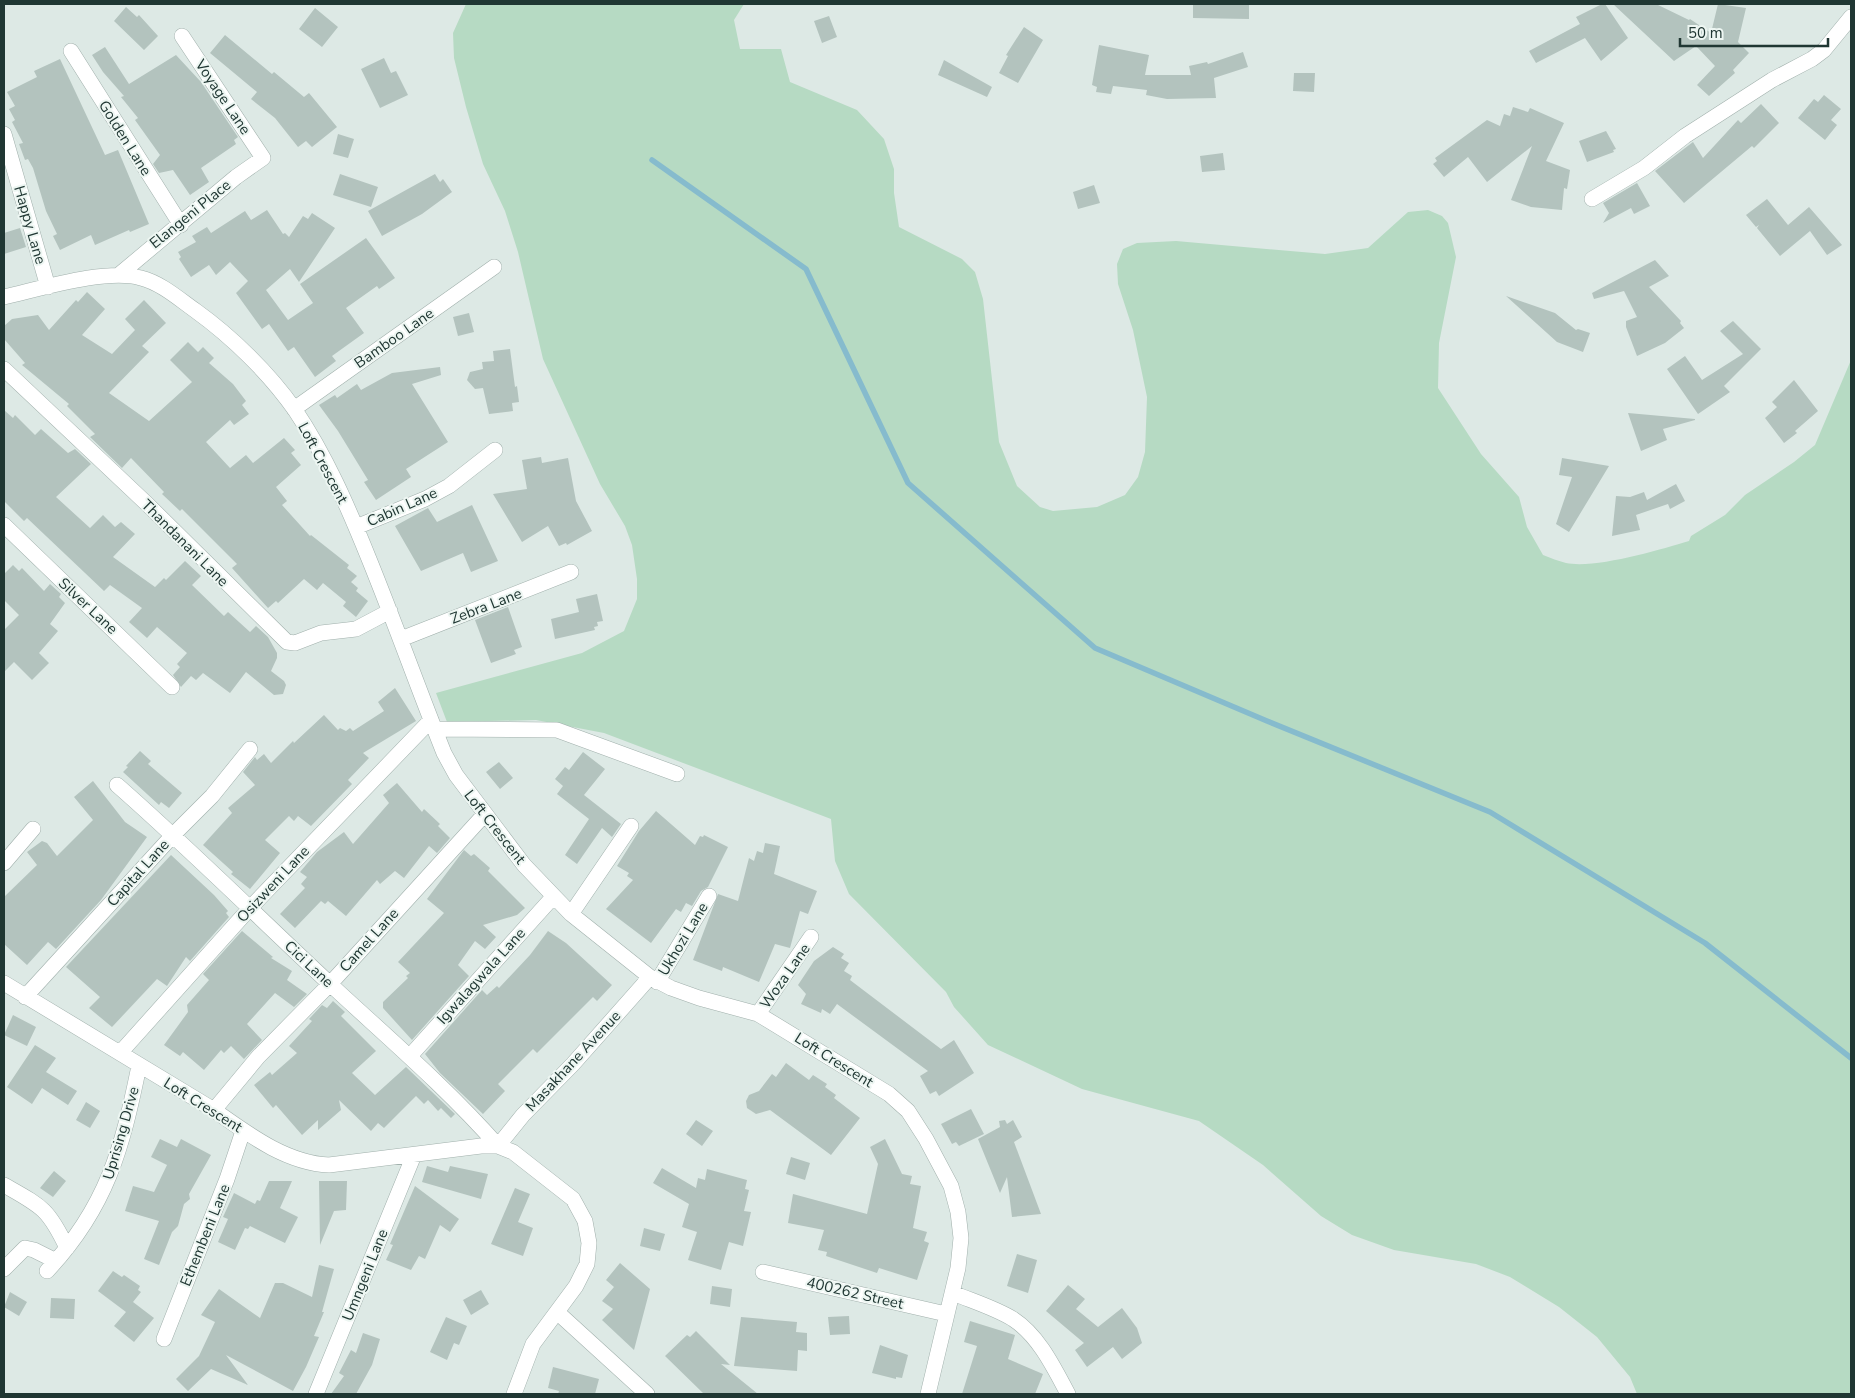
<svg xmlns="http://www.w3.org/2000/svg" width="1855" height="1398" font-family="'Nunito Sans',sans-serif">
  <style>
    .green { fill: #b6dac3 }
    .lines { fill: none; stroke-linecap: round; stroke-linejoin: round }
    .stream { stroke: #86bbcd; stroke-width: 5.5 }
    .building { fill: #b3c3be }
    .minor-casing { stroke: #a1b0ac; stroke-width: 16 }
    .minor { stroke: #fff; stroke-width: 15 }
    .labels { text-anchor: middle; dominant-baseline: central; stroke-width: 4; stroke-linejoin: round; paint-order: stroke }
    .street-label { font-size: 15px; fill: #203733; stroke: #edf6f2 }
  </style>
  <rect width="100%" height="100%" fill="#dde9e5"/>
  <!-- green -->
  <path class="green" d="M466 4H744L734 20 740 49H781L790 82 857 110 884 139 894 169V193L899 227 962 259 975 272 983 299 999 442 1017 486 1040 507 1053 511 1097 507 1125 495 1138 477 1145 452 1147 397 1133 330 1118 284 1117 264 1123 249 1137 243 1176 241 1325 254 1368 248 1408 212 1428 210 1442 216 1448 223 1456 257 1439 343 1438 388 1481 454 1519 497 1527 527 1543 555C1551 558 1558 561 1566 563 1595 569 1659 550 1689 541L1691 536 1725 515 1745 495 1794 462 1815 445 1851 360V1394H1637L1630 1377 1597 1337 1559 1307 1510 1277 1476 1264 1394 1250 1352 1235 1321 1216 1263 1165 1199 1121 1082 1089 988 1045 954 1007 946 992 849 894 835 861 831 819 604 733 536 720 447 722 436 693 582 653 624 631 637 599V579L632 545 625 526 600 484 543 359 518 252 505 211 483 164 466 107 454 58 453 33Z"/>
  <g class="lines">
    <!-- stream -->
    <path class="stream" d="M652 160 806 269 908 483 1095 648 1267 721 1490 812 1705 943 1851 1058"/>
  </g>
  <!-- building -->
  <path class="building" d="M1193 4H1249V19L1193 18Z
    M1602 4H1605L1628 38 1601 61 1585 38 1536 63 1529 51 1580 24 1576 17Z
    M1613 4H1656L1689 20 1690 19 1711 33 1718 4 1746 8 1738 42 1749 53 1733 70 1735 73 1709 96 1697 85 1715 66 1696 46 1674 61Z
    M126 7 137 17 139 15 158 36 144 50 114 21Z
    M315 8 338 27 322 47 299 29Z
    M829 16 837 37 822 43 814 21Z
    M1024 27 1043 40 1018 83 999 73 1008 56 1006 55Z
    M225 35 272 74 274 72 304 97 309 93 337 127 312 147 306 141 298 147 275 118 251 99 257 92 210 53Z
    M1099 45 1149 55 1145 75H1191L1189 66 1207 62 1208 64 1243 52 1248 67 1214 78 1216 98 1167 99 1146 95 1147 90 1113 86 1111 94 1096 92 1097 87 1092 85Z
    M105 47 129 84 176 55 201 82 238 137 234 140 236 144 201 168 209 182 190 195 173 170 159 173 153 164 160 155 135 120 138 118 121 97 124 96 103 72 92 55Z
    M384 58 391 73 396 71 408 95 380 108 361 69Z
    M60 59 105 155 118 150 149 224 130 232 129 230 95 245 91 235 60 250 53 236 57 234 46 211 33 168 28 159 25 160 19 144 23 143 12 122 15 120 9 109 15 106 7 92 37 77 34 71Z
    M944 60 992 87 987 97 938 75Z
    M1294 73H1315L1314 92 1293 91Z
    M1824 95 1841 109 1831 120 1837 125 1825 140 1798 118 1814 99 1818 102Z
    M1761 104 1779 123 1754 148 1752 146 1684 203 1655 171 1693 142 1703 158 1738 120 1741 123Z
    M1513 107 1528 112 1530 108 1564 123 1546 161 1570 170 1567 189 1564 188 1562 210 1531 207 1511 200 1532 146 1487 182 1468 157 1444 177 1433 164 1437 161 1435 158 1487 120 1500 126 1504 114 1510 116Z
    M1606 131 1616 149 1613 150 1614 152 1587 162 1579 141Z
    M338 134 354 139 348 158 333 154Z
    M1223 153 1225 170 1202 172 1200 156Z
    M340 174 378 187 371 207 333 195Z
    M435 174 440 182 443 179 452 192 422 214 382 236 368 211Z
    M1637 183 1650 206 1634 214 1631 208 1603 223 1609 213 1603 203Z
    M1094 185 1100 203 1078 209 1073 192Z
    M1767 199 1788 225 1809 207 1842 245 1827 255 1810 231 1780 256 1757 228 1759 225 1756 227 1746 215Z
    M267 210 283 234 285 233 289 237 303 216 308 219 312 213 335 228 299 282 290 269 266 290 288 320 313 303 300 284 366 238 395 278 379 289 377 286 346 308 364 333 332 356 336 361 315 377 294 347 288 351 269 324 262 329 236 293 248 281 230 262 216 275 209 265 191 277 179 259 181 257 178 252 196 242 192 236 207 227 211 233 245 211 251 220Z
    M20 228 26 247 4 254V233Z
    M1655 260 1669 276 1649 287 1681 321 1680 323 1684 328 1665 343 1637 356 1626 327V321L1637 317 1624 291 1594 299 1592 293Z
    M87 292 105 309 82 335 112 354 135 330 125 319 144 300 166 323 142 346 149 352 109 393 149 421 192 382 170 360 188 342 198 352 203 347 214 358 209 363 233 384 246 401 242 405 249 414 234 425 230 420 206 442 230 468 246 455 253 463 284 438 295 450 291 453 301 465 276 487 287 501 282 505 310 536 311 535 349 565 347 568 357 576 351 582 358 588 356 591 368 601 356 617 343 606 346 602 323 583 317 590 304 579 278 603 276 601 268 608 232 568 237 564 182 509 180 511 162 494 164 492 131 458 122 468 90 437 95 434 67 406 69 404 22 365 25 363 4 339V326L12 319 38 315 49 330 76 300 78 302Z
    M1506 296 1555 313 1576 330 1578 329 1590 333 1583 352 1557 342Z
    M469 313 474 332 458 336 453 317Z
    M1733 321 1761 349 1724 386 1730 392 1698 414 1667 369 1685 356 1702 380 1743 354 1720 331Z
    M510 349 515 387 517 386 519 402 512 403 513 411 489 414 483 388 475 389 467 380 470 372 483 369 482 362 494 361 493 351Z
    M440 367 441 375 412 384 448 442 406 469 411 477 376 500 364 482 368 480 338 431 319 405 335 395 337 398 357 384 361 390 392 373Z
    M1794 380 1818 411 1795 431 1797 433 1784 443 1765 418 1777 407 1772 402Z
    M4 410 13 418 15 415 35 435 41 429 68 453 75 449 91 464 56 497 90 528 103 515 115 527 121 522 135 534 113 557 155 587 164 578 166 580 185 561 201 576 192 585 224 616 228 612 250 632 256 626 268 637 277 653V658L271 671 284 681 286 685 283 694 274 695 246 672 230 693 203 673 196 680 191 676 181 687 173 675 180 667 177 664 187 653 157 627 147 638 129 622 142 608 110 585 104 591 27 518 24 521 4 501Z
    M1628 413 1695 419V420L1663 429 1667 440 1641 451Z
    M541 457 542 463 568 458 576 501 592 531 567 545 566 543 559 546 548 526 522 542 493 494 527 489 522 460Z
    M1562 458 1609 466 1569 532 1556 524 1572 477 1559 475Z
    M1676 484 1685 501 1670 509 1668 504 1636 515 1640 530 1612 536 1616 496 1630 497 1644 492 1647 500Z
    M472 505 498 561 471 572 463 553 421 571 395 526 428 508 437 522Z
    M13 565 19 571 22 568 44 591 50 584 61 594 59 597 65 603 50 624 58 631 39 653 49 663 32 680 14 662 4 672V630L19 615 4 600V574Z
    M597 594 603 621 597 622 598 626 594 627 595 630 555 639 551 619 579 612 576 599Z
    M508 607 522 647 514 650 516 654 491 663 475 620Z
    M395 688 416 721 363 753 369 758 348 780 352 784 311 826 298 816 294 821 289 816 265 840 280 853 250 889 231 874 233 872 203 845 232 813 228 808 255 785 243 772 255 757 257 760 264 754 271 763 293 741 294 743 324 715 338 730 340 728 346 731 350 728 353 731 384 711 378 702Z
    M140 751 151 761 148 764 182 793 169 808 161 802 159 805 123 772 128 767 126 766Z
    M583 752 605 769 584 795 621 824 612 837 602 828 577 864 565 855 589 819 557 794 563 786 555 779 565 767 569 770Z
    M499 762 513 778 500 789 486 772Z
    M93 781 125 822 147 837 101 900 56 949 48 942 27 965 4 944V897L37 865 27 852 42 841 47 843 57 856 93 820 74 797Z
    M397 783 422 812 424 809 440 824 438 826 450 838 437 853 429 846 404 878 395 871 380 884 377 880 346 916 328 901 325 904 321 901 295 928 280 914 305 888 301 884 307 877 300 872 317 852 344 832 353 844 389 803 383 795Z
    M656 811 695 845 700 836 703 837 704 835 728 847 708 887 701 891 692 906 686 903 681 912 676 909 651 943 606 909 633 880 627 876 629 873 617 866 639 831Z
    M765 843 780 846 774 874 817 891 808 914 800 911 790 948 775 944 759 982 723 967 722 971 693 960 718 894 738 901 749 858 754 861 757 851 763 853Z
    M464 850 471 856 474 854 490 868 488 871 525 908 517 915 483 925 496 937 485 949 475 941 458 965 469 976 412 1040 383 1008V1002L408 978 406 976 410 973 398 962 444 913 427 899Z
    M171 855 214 895 228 911 226 913 229 917 190 961 186 957 167 986 157 979 112 1027 89 1008 100 997 66 967Z
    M242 931 273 957 271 958 292 971 287 980 307 994 294 1007 275 993 247 1024 262 1040 244 1059 231 1046 224 1053 221 1050 204 1070 183 1052 180 1056 164 1045 188 1012 187 1005 209 980 203 974Z
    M548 931 566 943 612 985 597 1001 593 997 537 1053 533 1049 498 1084 505 1091 483 1114 440 1073 425 1054 482 990 487 995 497 986 499 988 530 955Z
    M833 947 844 954 841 958 849 963 844 971 852 976 850 980 941 1049 954 1040 974 1073 939 1096 936 1091 930 1094 920 1076 928 1071 837 1004 830 1014 822 1009 821 1013 801 1004 806 994 798 985 814 961Z
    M333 1001 345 1012 341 1016 376 1051 352 1073 375 1095 406 1067 455 1114 451 1118 441 1108 438 1111 428 1100 424 1104 416 1096 384 1128 378 1123 371 1131 339 1100 341 1110 318 1130V1120L302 1135 276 1105 273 1108 254 1085 270 1072 272 1075 297 1053 289 1046 312 1021 309 1019 322 1005 327 1008Z
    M13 1015 36 1027 27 1046 4 1035Z
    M35 1045 56 1058 46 1072 77 1091 68 1105 42 1088 32 1104 7 1087Z
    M786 1063 809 1080 813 1075 827 1084 825 1087 836 1095 834 1098 860 1118 831 1155 770 1110 756 1114 747 1108 746 1101 749 1095 759 1091 772 1074 776 1077Z
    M86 1102 100 1111 90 1128 76 1120Z
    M971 1109 984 1134 959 1146 956 1142 952 1144 941 1124Z
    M696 1120 713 1131 702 1146 686 1134Z
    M1005 1120 1007 1124 1013 1120 1022 1137 1014 1142 1041 1214 1012 1217 1007 1177 1000 1193 978 1139 1000 1127 999 1121Z
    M160 1139 177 1147 181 1139 211 1155 189 1194 190 1199 184 1204 178 1226 172 1232 159 1265 144 1259 159 1221 125 1211 133 1186 154 1192 167 1165 151 1157Z
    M885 1139 902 1174 912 1176 910 1184 921 1186 913 1228 927 1232 924 1241 929 1243 917 1280 879 1268 877 1273 826 1256 827 1252 818 1250 824 1230 788 1223 793 1194 867 1214 878 1164 870 1147Z
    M791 1157 810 1163 805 1180 786 1174Z
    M427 1166 448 1172 450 1166 488 1174 481 1199 422 1182Z
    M662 1168 696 1188 698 1178 705 1180 707 1169 747 1180 745 1189 749 1190 744 1211 751 1212 743 1246 729 1242 721 1270 688 1260 697 1232 682 1227 689 1204 653 1183Z
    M54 1171 66 1181 53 1197 40 1188Z
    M269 1181H292L280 1208 298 1217 285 1243 250 1226 248 1229 245 1228 235 1250 218 1242 228 1219 223 1217 234 1193 255 1204 257 1200 260 1201Z
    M319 1181H347L346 1210 334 1211 320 1245Z
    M415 1186 459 1219 450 1232 440 1225 425 1259 419 1256 411 1270 386 1260 393 1245 390 1244Z
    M515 1188 530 1194 518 1222 533 1228 523 1256 491 1244Z
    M644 1228 665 1234 660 1251 640 1246Z
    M1017 1254 1037 1260 1028 1293 1007 1286Z
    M620 1263 650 1289 634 1350 602 1320 613 1309 602 1301 614 1287 606 1280Z
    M319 1265 334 1269 322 1312H324L314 1336 319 1337 306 1367 293 1391 226 1355 248 1385 211 1369 188 1391 176 1379 199 1356 215 1322 201 1315 219 1289 260 1318 275 1283H283L312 1297Z
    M113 1271 122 1277 124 1275 140 1286 138 1290 141 1292 133 1302 154 1318 134 1342 114 1326 126 1312 98 1291Z
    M1068 1285 1085 1299 1076 1309 1098 1327 1122 1308 1137 1328 1142 1343 1122 1359 1113 1347 1087 1367 1075 1350 1084 1343 1046 1311Z
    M712 1286 732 1289 730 1307 710 1304Z
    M481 1290 489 1304 471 1315 463 1300Z
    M10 1292 27 1302 19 1316 4 1307Z
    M51 1298 75 1299 74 1319 50 1318Z
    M849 1316 850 1334 830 1335 828 1317Z
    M446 1317 467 1326 459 1345 454 1343 447 1360 430 1352Z
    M741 1317 797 1322 796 1332 807 1333V1351L798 1350 797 1371 734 1366Z
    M970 1321 1015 1335 1008 1359 1043 1374 1035 1394H962L977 1346 964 1342Z
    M696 1331 730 1365 721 1364 758 1394H704L665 1356 687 1335 690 1337Z
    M363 1333 380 1339 372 1365 356 1394H331L344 1376 339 1373 351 1350 356 1353Z
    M880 1345 908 1355 902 1378 896 1377V1379L872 1373Z
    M553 1367 599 1379 595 1394H558L559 1391 548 1388Z"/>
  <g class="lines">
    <defs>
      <path id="minor" d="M71 51 181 225
        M4 134 48 287
        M1592 199 1644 168 1685 136 1772 80 1812 59 1824 50 1851 17
        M120 274 236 177 263 158 182 36
        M4 297C40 289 106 268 141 278 161 283 179 299 196 311 232 337 269 373 295 410 326 456 348 507 369 559 395 623 418 688 444 753L456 775 524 865 571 914 650 977 671 988 699 998 758 1014 889 1094 908 1111 926 1139 951 1186 958 1212 961 1238 958 1268 928 1394
        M4 369 146 503 287 642 295 643 321 633 356 629 390 611
        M294 409 494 267
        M4 525 172 687
        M356 527 425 499 449 486 495 450
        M401 639 571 572
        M435 729 557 730 677 774
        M117 785C190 849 259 918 330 984 387 1037 446 1087 498 1146L523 1115 573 1064 650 977
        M4 863 33 829
        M571 914 631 826
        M657 982 709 896
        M4 983 214 1110C248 1134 286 1163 329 1165L481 1146H498L513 1152 573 1199 585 1221 589 1243 587 1264 576 1286 533 1344 514 1394
        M25 997 174 834 212 796 250 749
        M758 1014 811 937
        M120 1053 250 908 431 720
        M410 1056 553 897
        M214 1110 258 1057 330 984 484 815
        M4 1185C41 1206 48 1208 67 1248
        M4 1269 25 1248 34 1250 56 1261
        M47 1271C107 1207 122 1149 139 1066
        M763 1272 946 1314
        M953 1293C972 1301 995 1308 1013 1319 1039 1336 1054 1368 1068 1394
        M557 1312 647 1394
        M164 1339 227 1179 243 1131
        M316 1394 414 1155"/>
    </defs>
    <!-- minor casing -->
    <use href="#minor" class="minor-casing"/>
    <!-- minor -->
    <use href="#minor" class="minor"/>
  </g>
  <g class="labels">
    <!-- street labels -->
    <g class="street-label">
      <text transform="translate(223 97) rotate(56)">Voyage Lane</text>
      <text transform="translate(125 138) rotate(58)">Golden Lane</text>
      <text transform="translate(190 214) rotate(-39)">Elangeni Place</text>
      <text transform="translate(30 225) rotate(74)">Happy Lane</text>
      <text transform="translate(394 338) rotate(-35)">Bamboo Lane</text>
      <text transform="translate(323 463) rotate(62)">Loft Crescent</text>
      <text transform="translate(402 507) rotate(-24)">Cabin Lane</text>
      <text transform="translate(185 543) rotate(45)">Thandanani Lane</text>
      <text transform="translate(88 606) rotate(43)">Silver Lane</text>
      <text transform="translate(486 606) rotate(-21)">Zebra Lane</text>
      <text transform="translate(495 827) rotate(52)">Loft Crescent</text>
      <text transform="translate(138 873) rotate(-48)">Capital Lane</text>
      <text transform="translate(273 884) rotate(-47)">Osizweni Lane</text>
      <text transform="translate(683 939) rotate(-59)">Ukhozi Lane</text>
      <text transform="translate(369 940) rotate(-48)">Camel Lane</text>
      <text transform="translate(309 964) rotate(43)">Cici Lane</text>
      <text transform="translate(481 976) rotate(-48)">Igwalagwala Lane</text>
      <text transform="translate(785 976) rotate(-55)">Woza Lane</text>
      <text transform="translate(834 1060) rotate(32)">Loft Crescent</text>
      <text transform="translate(573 1061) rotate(-47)">Masakhane Avenue</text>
      <text transform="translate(203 1105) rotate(32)">Loft Crescent</text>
      <text transform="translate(121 1133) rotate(-74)">Uprising Drive</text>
      <text transform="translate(205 1235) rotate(-68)">Ethembeni Lane</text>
      <text transform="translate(365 1275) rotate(-68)">Umngeni Lane</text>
      <text transform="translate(855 1293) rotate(13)">400262 Street</text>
    </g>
  </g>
  <!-- border -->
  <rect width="1855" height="1398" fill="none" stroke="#203733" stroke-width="10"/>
  <!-- scale -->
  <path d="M1680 38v8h148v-8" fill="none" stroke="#203733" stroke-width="2.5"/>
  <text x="1688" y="38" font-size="15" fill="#203733" stroke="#edf6f2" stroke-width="4" paint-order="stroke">50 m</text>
</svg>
